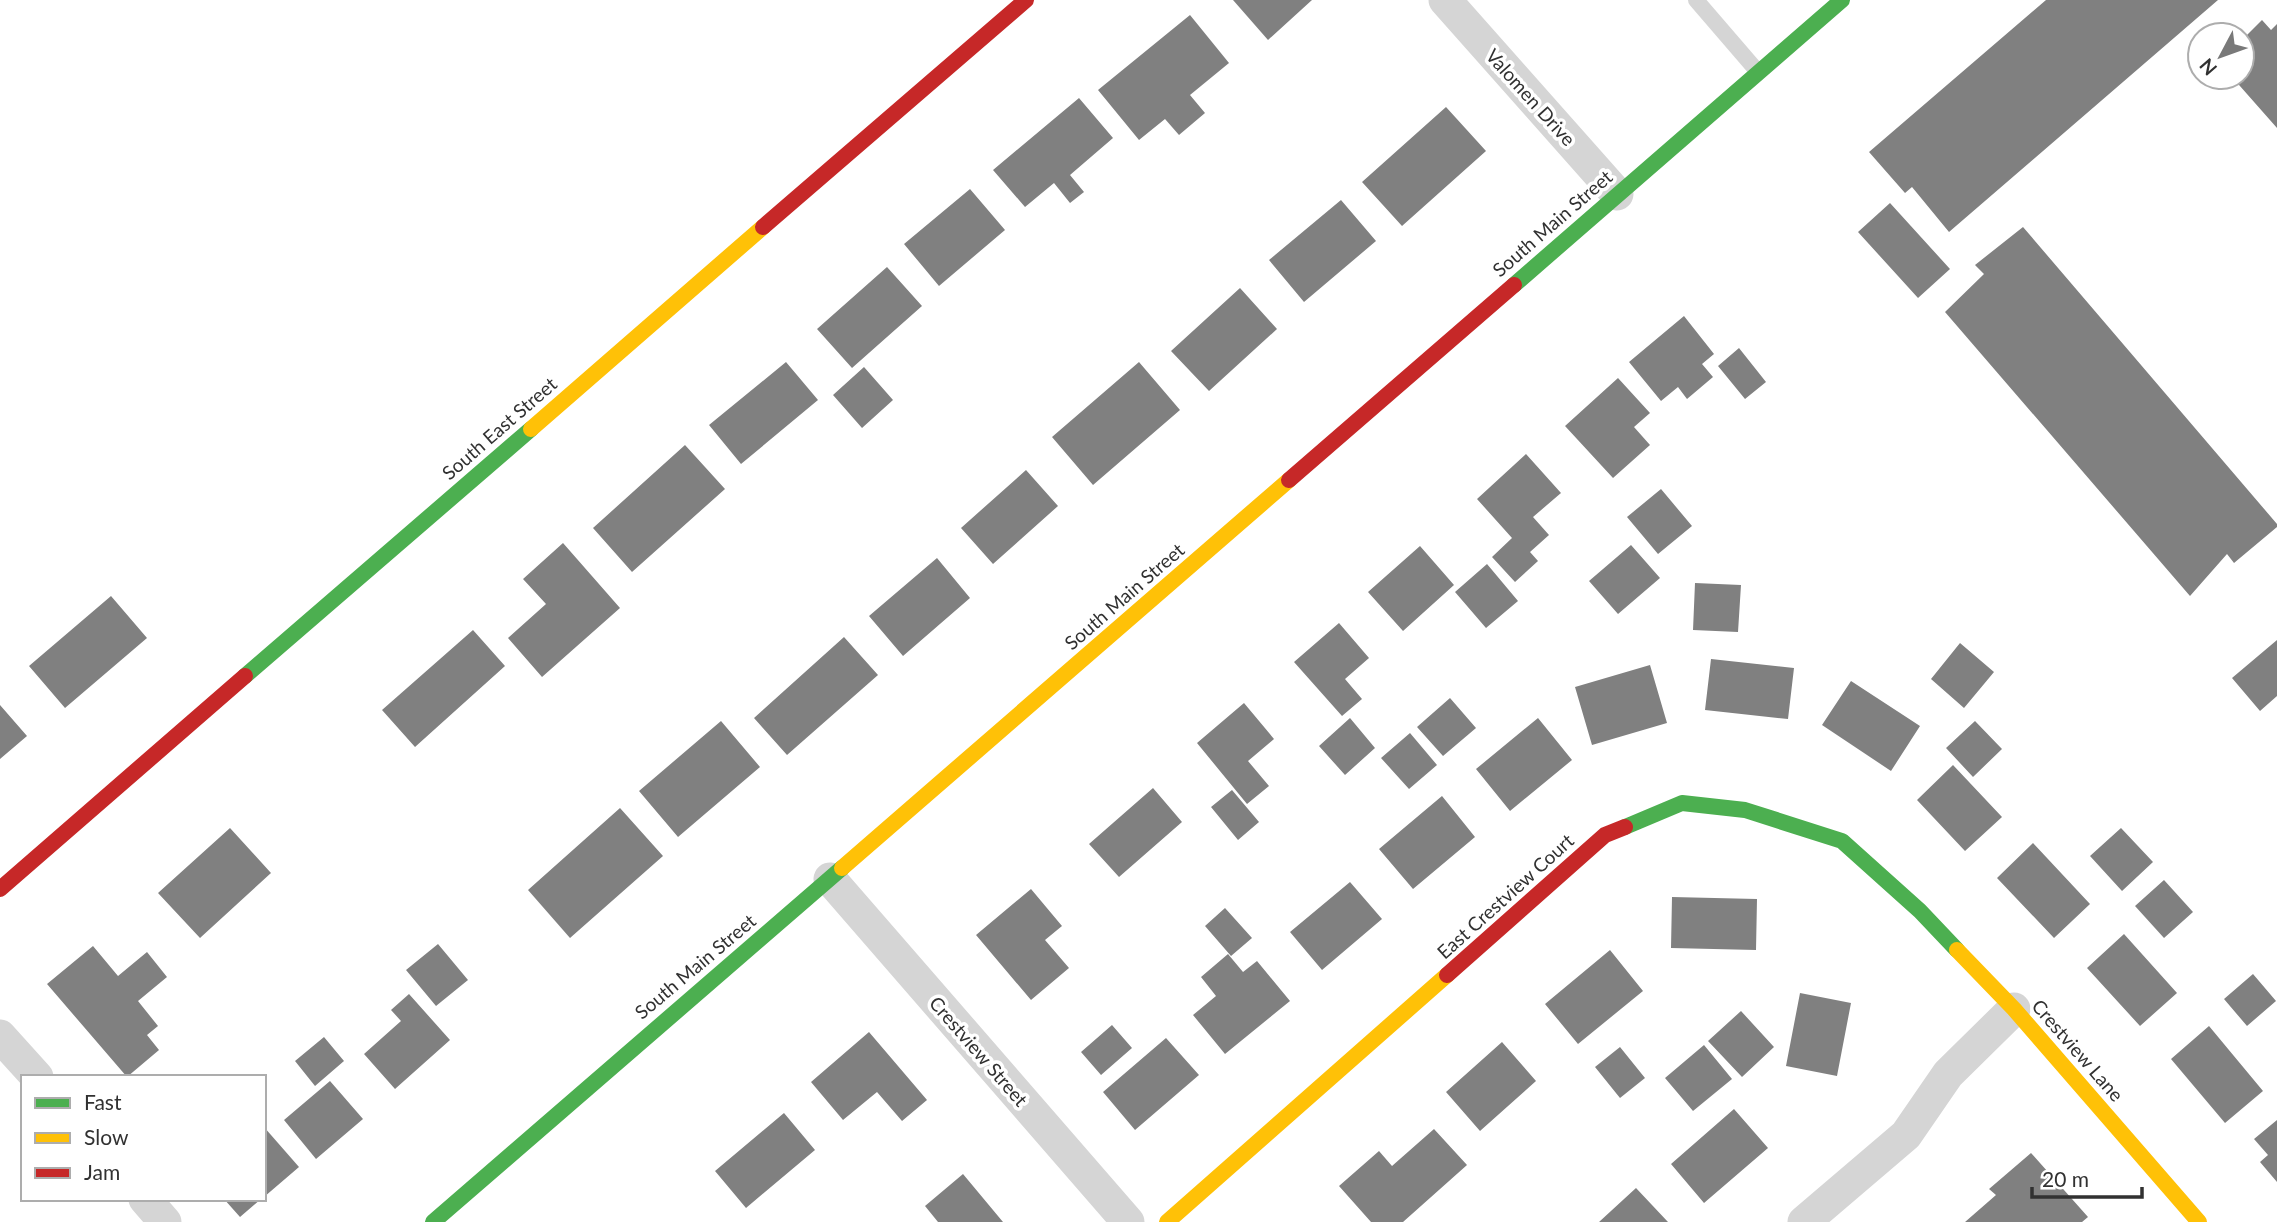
<svg xmlns="http://www.w3.org/2000/svg" width="2277" height="1222" font-family="Lato,sans-serif">
  <style>
    .building { fill: #808080 }
    .lines { fill: none; stroke-linecap: round; stroke-linejoin: round }
    .lane { stroke: #d5d5d5; stroke-width: 16 }
    .street { stroke: #d5d5d5; stroke-width: 33 }
    .fast { stroke: #4caf50; stroke-width: 16 }
    .slow { stroke: #ffc107; stroke-width: 16 }
    .jam { stroke: #c62828; stroke-width: 16 }
    .labels { text-anchor: middle; dominant-baseline: central; stroke-width: 7; stroke-linejoin: round; paint-order: stroke }
    .street-label { font-size: 19px; fill: #313131; stroke: #fff }
  </style>
  <rect width="100%" height="100%" fill="#fff"/>
  <!-- building -->
  <path class="building" d="M1233 0H1312L1268 40Z
    M2046 0H2218L1949 232 1912 187 1905 193 1869 152Z
    M1190 15 1229 63 1190 95 1205 113 1179 135 1165 119 1139 140 1098 90Z
    M2262 20 2271 30 2277 24V128L2232 77H2242V40Z
    M1079 98 1113 138 1070 175 1084 192 1070 203 1054 183 1025 207 993 170Z
    M1446 107 1486 151 1402 226 1362 182Z
    M970 189 1005 230 939 286 904 244Z
    M1341 200 1376 241 1304 302 1269 260Z
    M1890 203 1950 269 1918 298 1858 232Z
    M2023 227 2277 524V527L2234 563 2227 554 2190 596 1945 312 1984 274 1975 265Z
    M887 267 922 306 852 368 817 329Z
    M1240 288 1277 329 1209 391 1171 351Z
    M1684 316 1714 354 1702 364 1713 377 1687 399 1678 387 1661 401 1629 362Z
    M1739 348 1766 382 1745 399 1718 366Z
    M786 362 818 400 741 464 709 425Z
    M1139 362 1180 410 1093 485 1052 437Z
    M864 367 893 400 862 428 833 395Z
    M1618 378 1650 413 1634 427 1650 445 1613 478 1565 426Z
    M685 445 725 489 632 572 593 528Z
    M1526 454 1561 493 1533 517 1549 535 1530 552 1538 561 1515 582 1492 557 1512 538 1477 499Z
    M1026 470 1058 506 993 564 961 528Z
    M1661 489 1692 526 1658 554 1627 517Z
    M563 543 620 608 542 677 508 638 546 604 523 579Z
    M1631 545 1660 578 1618 614 1589 581Z
    M1420 546 1454 585 1403 631 1368 592Z
    M937 558 970 598 903 656 869 616Z
    M1487 564 1518 601 1486 628 1455 592Z
    M1695 583 1741 585 1738 632 1693 630Z
    M111 596 147 638 65 708 29 666Z
    M1339 623 1369 658 1345 679 1362 699 1342 716 1294 662Z
    M473 630 505 666 415 747 382 710Z
    M844 637 878 675 787 755 754 718Z
    M2277 640V696L2260 711 2232 678Z
    M1960 643 1994 672 1964 708 1931 679Z
    M1711 659 1794 668 1788 719 1705 710Z
    M1650 665 1667 723 1592 745 1575 687Z
    M1851 681 1920 726 1891 771 1822 725Z
    M1450 698 1476 728 1443 756 1417 727Z
    M1244 703 1274 739 1248 761 1269 786 1247 804 1197 743Z
    M0 705 27 736 0 759Z
    M1350 718 1375 748 1345 775 1319 746Z
    M1538 718 1572 760 1510 811 1476 769Z
    M721 721 760 767 678 837 639 791Z
    M1975 721 2002 749 1973 777 1946 748Z
    M1410 733 1437 765 1409 789 1381 758Z
    M1953 765 2002 817 1965 851 1917 800Z
    M1153 788 1182 822 1119 877 1089 844Z
    M1232 790 1259 822 1238 840 1211 807Z
    M1442 796 1475 837 1413 889 1379 849Z
    M620 808 663 856 570 938 528 890Z
    M230 828 271 873 200 938 158 893Z
    M2121 828 2153 862 2122 891 2090 856Z
    M2033 843 2090 904 2054 938 1997 878Z
    M2164 880 2193 912 2164 938 2135 906Z
    M1350 882 1382 919 1322 970 1290 932Z
    M1031 889 1062 926 1045 940 1069 968 1031 1000 976 935Z
    M1672 897 1757 899 1756 950 1671 948Z
    M1225 908 1252 938 1231 956 1205 926Z
    M2124 934 2177 993 2140 1026 2087 968Z
    M438 944 468 980 436 1006 406 970Z
    M93 946 118 976 147 952 167 977 138 1001 158 1026 147 1035 159 1050 127 1077 47 984Z
    M1610 950 1643 991 1578 1044 1545 1004Z
    M1228 954 1243 972 1257 961 1290 1001 1225 1054 1193 1015 1216 996 1201 977Z
    M2253 974 2276 1001 2247 1026 2224 999Z
    M1800 993 1851 1003 1837 1076 1786 1066Z
    M409 994 450 1040 395 1089 364 1054 401 1021 391 1010Z
    M1741 1011 1774 1047 1742 1077 1708 1041Z
    M1112 1025 1132 1048 1101 1075 1081 1052Z
    M2209 1026 2263 1091 2225 1123 2171 1059Z
    M869 1032 927 1100 902 1121 877 1092 843 1120 811 1082Z
    M324 1037 344 1061 315 1086 295 1061Z
    M1166 1038 1199 1075 1135 1130 1103 1092Z
    M1502 1042 1536 1081 1480 1131 1446 1092Z
    M1704 1045 1732 1079 1693 1111 1665 1078Z
    M1620 1047 1645 1078 1620 1098 1595 1067Z
    M330 1081 363 1119 316 1159 284 1120Z
    M1734 1109 1768 1148 1704 1203 1671 1164Z
    M784 1113 815 1150 746 1208 715 1171Z
    M2277 1120V1182L2260 1162 2268 1155 2254 1139Z
    M264 1127 299 1167 264 1197Z
    M1434 1129 1467 1165 1403 1222H1371L1339 1186 1379 1151 1392 1166Z
    M2031 1153 2088 1217 2082 1222H1965L1996 1195 1989 1189Z
    M963 1174 1003 1222H938L925 1206Z
    M1636 1188 1668 1222H1599Z
    M224 1199H261L240 1217Z"/>
  <g class="lines">
    <!-- lane -->
    <path class="lane" d="M1696 0 1758 72"/>
    <!-- street -->
    <path class="street" d="M1445 0 1617 194
      M830 879 1128 1222
      M0 1036 37 1077
      M145 1199 165 1222
      M1804 1222 1906 1135 1948 1074 2014 1009"/>
    <!-- fast -->
    <path class="fast" d="M1514 285 1842 0
      M245 676 531 429
      M1625 827 1682 803 1745 810 1842 841 1920 911 1957 950
      M433 1222 842 868"/>
    <!-- slow -->
    <path class="slow" d="M531 429 763 227
      M842 868 1289 480
      M1957 950 2014 1009 2199 1222
      M1167 1222 1447 975"/>
    <!-- jam -->
    <path class="jam" d="M763 227 1026 0
      M1289 480 1514 285
      M0 889 245 676
      M1447 975 1605 835 1625 827"/>
  </g>
  <g class="labels">
    <!-- street labels -->
    <g class="street-label">
      <text transform="translate(1531 97) rotate(48)">Valomen Drive</text>
      <text transform="translate(1552 223) rotate(-41)">South Main Street</text>
      <text transform="translate(499 428) rotate(-41)">South East Street</text>
      <text transform="translate(1124 596) rotate(-41)">South Main Street</text>
      <text transform="translate(1505 896) rotate(-42)">East Crestview Court</text>
      <text transform="translate(695 966) rotate(-40)">South Main Street</text>
      <text transform="translate(2078 1050) rotate(49)">Crestview Lane</text>
      <text transform="translate(979 1051) rotate(49)">Crestview Street</text>
    </g>
  </g>
  <!-- legend -->
  <rect x="21" y="1075" width="245" height="126" fill="#ffffff" stroke="#adadad" stroke-width="2"/>
  <rect x="35" y="1098" width="35" height="10" fill="#4caf50" stroke="#adadad" stroke-width="2"/>
  <text x="84" y="1110" font-size="21" fill="#313131">Fast</text>
  <rect x="35" y="1133" width="35" height="10" fill="#ffc107" stroke="#adadad" stroke-width="2"/>
  <text x="84" y="1145" font-size="21" fill="#313131">Slow</text>
  <rect x="35" y="1168" width="35" height="10" fill="#c62828" stroke="#adadad" stroke-width="2"/>
  <text x="84" y="1180" font-size="21" fill="#313131">Jam</text>
  <!-- north arrow -->
  <g transform="translate(2221 56) rotate(229)"><circle r="33" fill="#ffffff" stroke="#adadad" stroke-width="2"/>
  <path d="M0-5L12 26L0 18L-12 26Z" fill="#797979"/>
  <text y="-10" font-size="19" font-weight="bold" text-anchor="middle" fill="#313131">N</text>
  </g>
  <!-- scale -->
  <path d="M2032 1187v10h110v-10" fill="none" stroke="#313131" stroke-width="3.5"/>
  <text x="2042" y="1187" font-size="21" fill="#313131" stroke="#ffffff" stroke-width="5" paint-order="stroke">20 m</text>
</svg>
